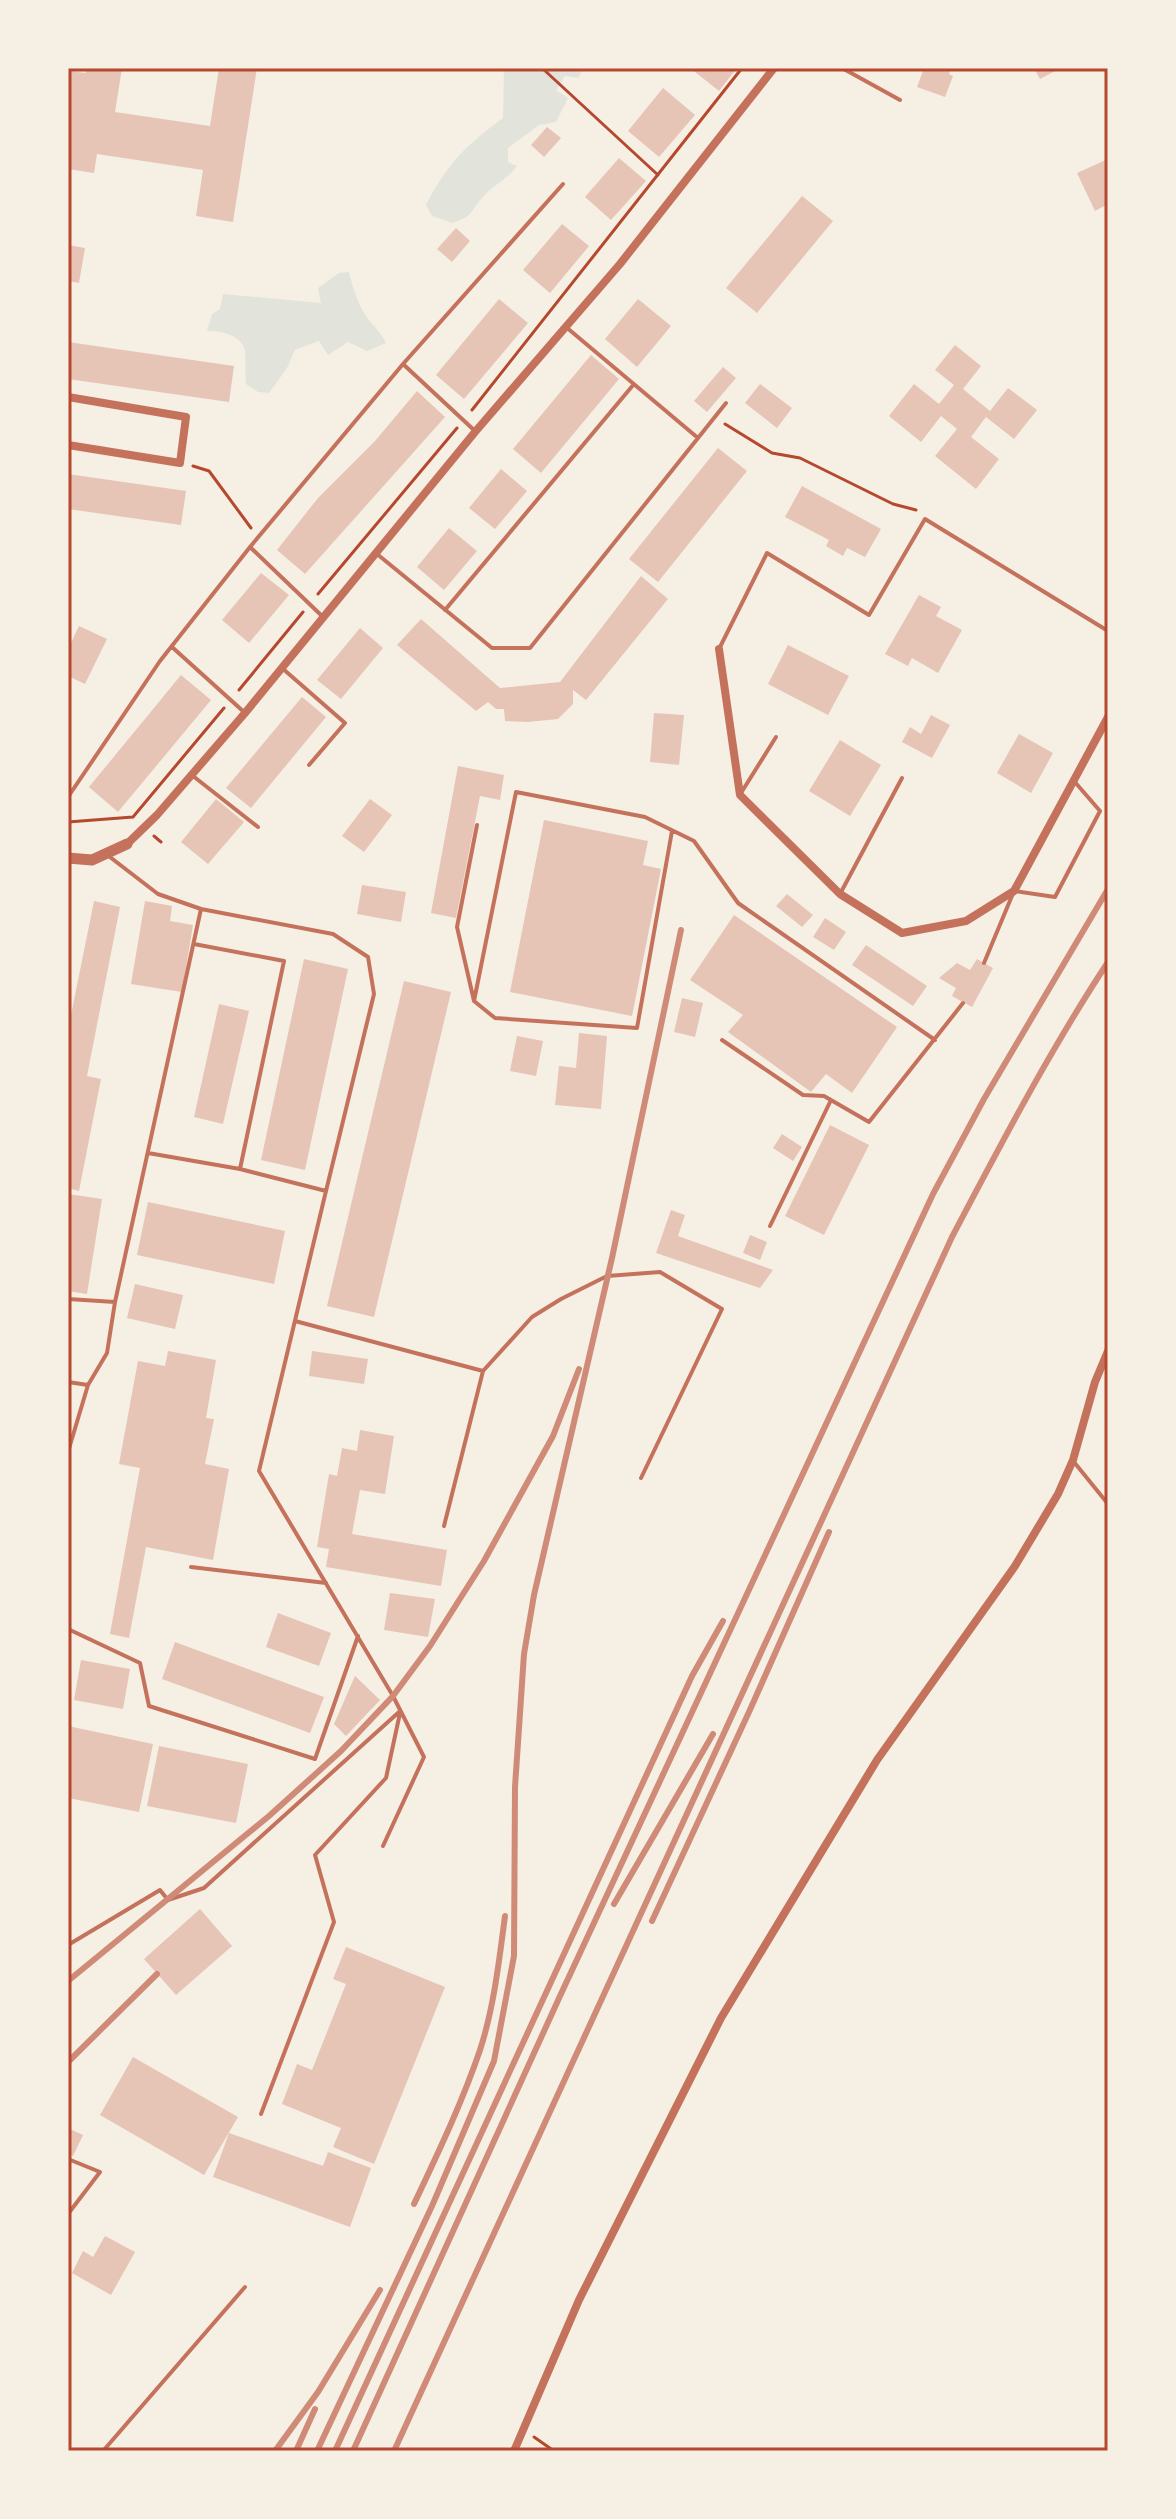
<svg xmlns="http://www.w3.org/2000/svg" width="1176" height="2519" font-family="'Noto Sans',sans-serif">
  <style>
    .green { fill: #e2e4dc }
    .building { fill: #e6c5b7 }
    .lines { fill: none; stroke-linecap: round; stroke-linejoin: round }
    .path { stroke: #b5482f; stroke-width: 3 }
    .service { stroke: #c5725c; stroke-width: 4 }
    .minor { stroke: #c5725c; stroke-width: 8 }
    .tertiary { stroke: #c5725c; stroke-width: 11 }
    .rail { stroke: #cf8b77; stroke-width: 6 }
    .neatline { fill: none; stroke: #b5482f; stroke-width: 3 }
  </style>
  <rect width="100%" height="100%" fill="#f6efe4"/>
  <!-- green -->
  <path class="green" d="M504 68H584L578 78 565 76 556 90 568 98 556 122 539 125 508 148V162L517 166C505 182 492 185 482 198 468 214 475 215 452 223L432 216 426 205C447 164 466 145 503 118Z
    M349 272C353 288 357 302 366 316 373 326 381 332 386 343L367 351 348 342 328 355 319 341 295 350 287 368 269 393 258 392 246 384C245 376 246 356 245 350 241 335 220 330 207 331L212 314 220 309 223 294 321 303 318 288 339 273Z"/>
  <!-- building -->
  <path class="building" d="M86 68H122L115 112 210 126 219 68H257L233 222 196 216 203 170 97 154 94 173 68 169V71L86 73Z
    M690 68H737L719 91Z
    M924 68H951L949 74 953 76 945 97 917 87Z
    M1034 68H1061L1040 79Z
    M663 88 695 115 659 157 628 131Z
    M547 127 561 138 544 157 531 145Z
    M619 158 646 181 611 220 585 197Z
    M1108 159V204L1095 211 1077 173Z
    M802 196 833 221 757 313 726 288Z
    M562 224 589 246 550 293 523 270Z
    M456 228 470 241 452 262 437 249Z
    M68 245 85 248 79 283 68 281Z
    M499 299 528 323 464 399 436 375Z
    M638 299 671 326 637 367 605 339Z
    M68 342 234 366 229 402 68 379Z
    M955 345 981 366 963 389 990 411 1008 388 1037 410 1014 439 986 417 971 437 999 459 976 489 935 456 957 429 941 416 921 442 889 416 914 384 939 404 954 385 935 370Z
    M591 355 619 379 541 473 513 449Z
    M723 367 736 378 707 412 694 401Z
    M760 384 792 408 777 428 745 403Z
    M417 391 445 417 305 574 277 550 318 498 375 441Z
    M718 448 747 471 658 582 629 559Z
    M501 469 527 491 495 529 469 508Z
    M68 474 186 491 181 525 68 509Z
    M802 486 881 529 865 557 847 548 843 556 826 546 829 540 785 517Z
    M449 528 477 551 444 590 417 567Z
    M261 573 289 595 249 643 222 620Z
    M641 576 668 599 586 700 573 690V704L558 719 528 722 505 721 504 709H496L488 702 476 711 397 645 421 619 500 688 560 682Z
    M919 595 941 607 936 616 962 630 938 673 912 658 908 666 885 654Z
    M79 626 107 639 85 684 68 676V649Z
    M360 628 383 648 341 699 317 680Z
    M788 645 849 676 828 715 768 684Z
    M181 675 211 700 118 812 89 787Z
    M302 697 326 717 251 808 226 788Z
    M654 713 684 715 679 765 650 762Z
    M931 715 950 725 932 758 902 742 910 727 921 734Z
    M1019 734 1053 753 1031 793 997 773Z
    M840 740 881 765 850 816 809 791Z
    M458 766 504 775 500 800 480 796 456 918 431 913Z
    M216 799 244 822 208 864 181 842Z
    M370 799 392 815 364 852 342 836Z
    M544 820 648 841 643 865 661 869 632 1016 510 992Z
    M362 885 406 892 401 922 357 914Z
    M787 894 813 915 802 927 776 906Z
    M94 901 120 907 87 1076 101 1079 79 1191 68 1188V1030Z
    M145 901 172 906 170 921 193 925 182 992 131 984Z
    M734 915 897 1027 852 1093 826 1074 811 1092 728 1032 743 1015 690 980Z
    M825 918 846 932 834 950 813 937Z
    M866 945 927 986 913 1006 852 965Z
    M304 959 348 969 305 1170 261 1160Z
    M977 959 993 968 972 1007 952 996 956 988 939 978 957 963 970 970Z
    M404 981 451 992 374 1317 327 1306Z
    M682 998 703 1003 695 1037 674 1032Z
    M219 1004 249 1011 223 1124 194 1117Z
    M579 1033 607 1036 601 1109 555 1105 559 1066 576 1068Z
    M517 1036 543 1041 536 1076 510 1071Z
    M830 1125 869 1145 824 1235 785 1216Z
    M782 1134 802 1147 793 1161 773 1148Z
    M68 1194 102 1199 87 1294 68 1291Z
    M148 1202 285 1231 274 1284 137 1255Z
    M671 1210 685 1215 678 1236 773 1270 760 1288 656 1253Z
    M750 1235 767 1242 760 1260 743 1253Z
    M135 1284 183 1295 175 1329 127 1318Z
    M168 1351 216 1360 206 1418 214 1419 205 1464 229 1469 213 1560 146 1547 129 1638 110 1634 140 1468 119 1464 138 1361 165 1366Z
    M312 1351 368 1359 364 1384 309 1376Z
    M360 1430 394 1436 385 1494 360 1490 352 1534 447 1550 441 1586 326 1567 329 1549 317 1547 329 1474 337 1476 342 1448 357 1451Z
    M390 1593 435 1599 428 1637 384 1630Z
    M278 1613 331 1633 319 1666 266 1647Z
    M175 1642 324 1697 310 1733 162 1679Z
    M81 1660 130 1669 123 1709 74 1700Z
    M355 1676 380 1700 346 1736 334 1724Z
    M68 1726 153 1744 139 1812 68 1798Z
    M159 1746 248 1764 236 1823 147 1806Z
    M200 1909 232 1946 176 1995 144 1959Z
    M346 1947 445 1987 374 2164 333 2147 341 2128 282 2104 297 2064 312 2070 346 1984 333 1979Z
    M133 2057 238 2117 204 2175 100 2115Z
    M68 2128 83 2135 73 2156 68 2154Z
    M229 2133 323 2166 328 2152 371 2168 350 2227 213 2177Z
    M105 2236 135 2252 111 2295 72 2273 83 2251 93 2257Z"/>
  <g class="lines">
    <!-- path -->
    <path class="path" d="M542 68 658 175
      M472 410 742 68
      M725 424 772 453 800 458 893 504 916 510
      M193 466 209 471 251 528
      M318 594 457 428
      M239 690 303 612
      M68 822 133 817 224 708
      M154 836 161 842
      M534 2437 554 2451"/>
    <!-- service -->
    <path class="service" d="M842 68 900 100
      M566 327 698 438
      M403 364 563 184
      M250 547 403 364 475 431
      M377 554 492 648H530L726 403
      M445 610 634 384
      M172 647 244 712
      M719 649 767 553 869 615 925 519 1108 631
      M282 668 345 723 309 765
      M193 776 258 827
      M741 793 776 737
      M68 797 160 661 250 547 322 616
      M477 825 457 927 474 1001 516 792 645 817 694 841 738 903 935 1040
      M106 854 158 894 201 909 115 1302
      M840 894 902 778
      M201 909 333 934 368 957 374 994 326 1191 240 1169
      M984 963 1014 891 1055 897 1100 811 1074 781
      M474 1001 495 1018 637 1028 672 831
      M722 1040 803 1095 824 1096 869 1122 963 1003
      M148 1153 240 1169 284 961 194 944
      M326 1191 259 1471 393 1696 424 1757 383 1846
      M770 1226 831 1100
      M68 1299 115 1302 107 1353 88 1385
      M295 1321 483 1371 532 1317 561 1299 607 1276 660 1272 722 1309 641 1478
      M68 1382 88 1385 68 1452
      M1074 1462 1108 1504
      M444 1526 483 1371
      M191 1567 326 1583
      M68 1629 140 1663 149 1706 315 1759 358 1636
      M68 1945 160 1890 168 1900 204 1888 399 1712
      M261 2114 334 1922 315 1855 386 1778 400 1713
      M68 2159 100 2172 68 2214
      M103 2451 245 2287"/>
    <!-- minor -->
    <path class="minor" d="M68 397 186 417 180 463 68 445
      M719 649 740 795 840 894 902 933 966 921 1014 891 1108 717
      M127 844 157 815 245 713 475 432 620 264 774 68
      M514 2451 579 2300 721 2018 877 1760 1015 1566 1058 1494 1073 1460 1095 1382 1108 1351"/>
    <!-- tertiary -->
    <path class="tertiary" d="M68 858 92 860 127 844"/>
    <!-- rail -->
    <path class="rail" d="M614 1904 713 1734
      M652 1921 749 1712 829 1532
      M68 1981 269 1816 341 1751 393 1696 430 1646 484 1561 553 1436 579 1369
      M68 2062 157 1974
      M414 2204C438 2153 462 2103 480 2050 494 2007 499 1961 505 1916
      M275 2451 318 2392 380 2290
      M296 2451 315 2409
      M317 2451 432 2206 494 2061 514 1956 515 1787 524 1654 534 1595 612 1258 681 930
      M335 2451 692 1676 723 1621
      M353 2451 560 1996 933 1194 984 1099 1108 889
      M394 2451 952 1237C1001 1144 1050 1050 1108 962"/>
  </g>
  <!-- border -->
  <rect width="1176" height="2519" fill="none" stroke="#f6efe4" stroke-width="140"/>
  <rect x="70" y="70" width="1036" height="2379" class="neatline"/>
</svg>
